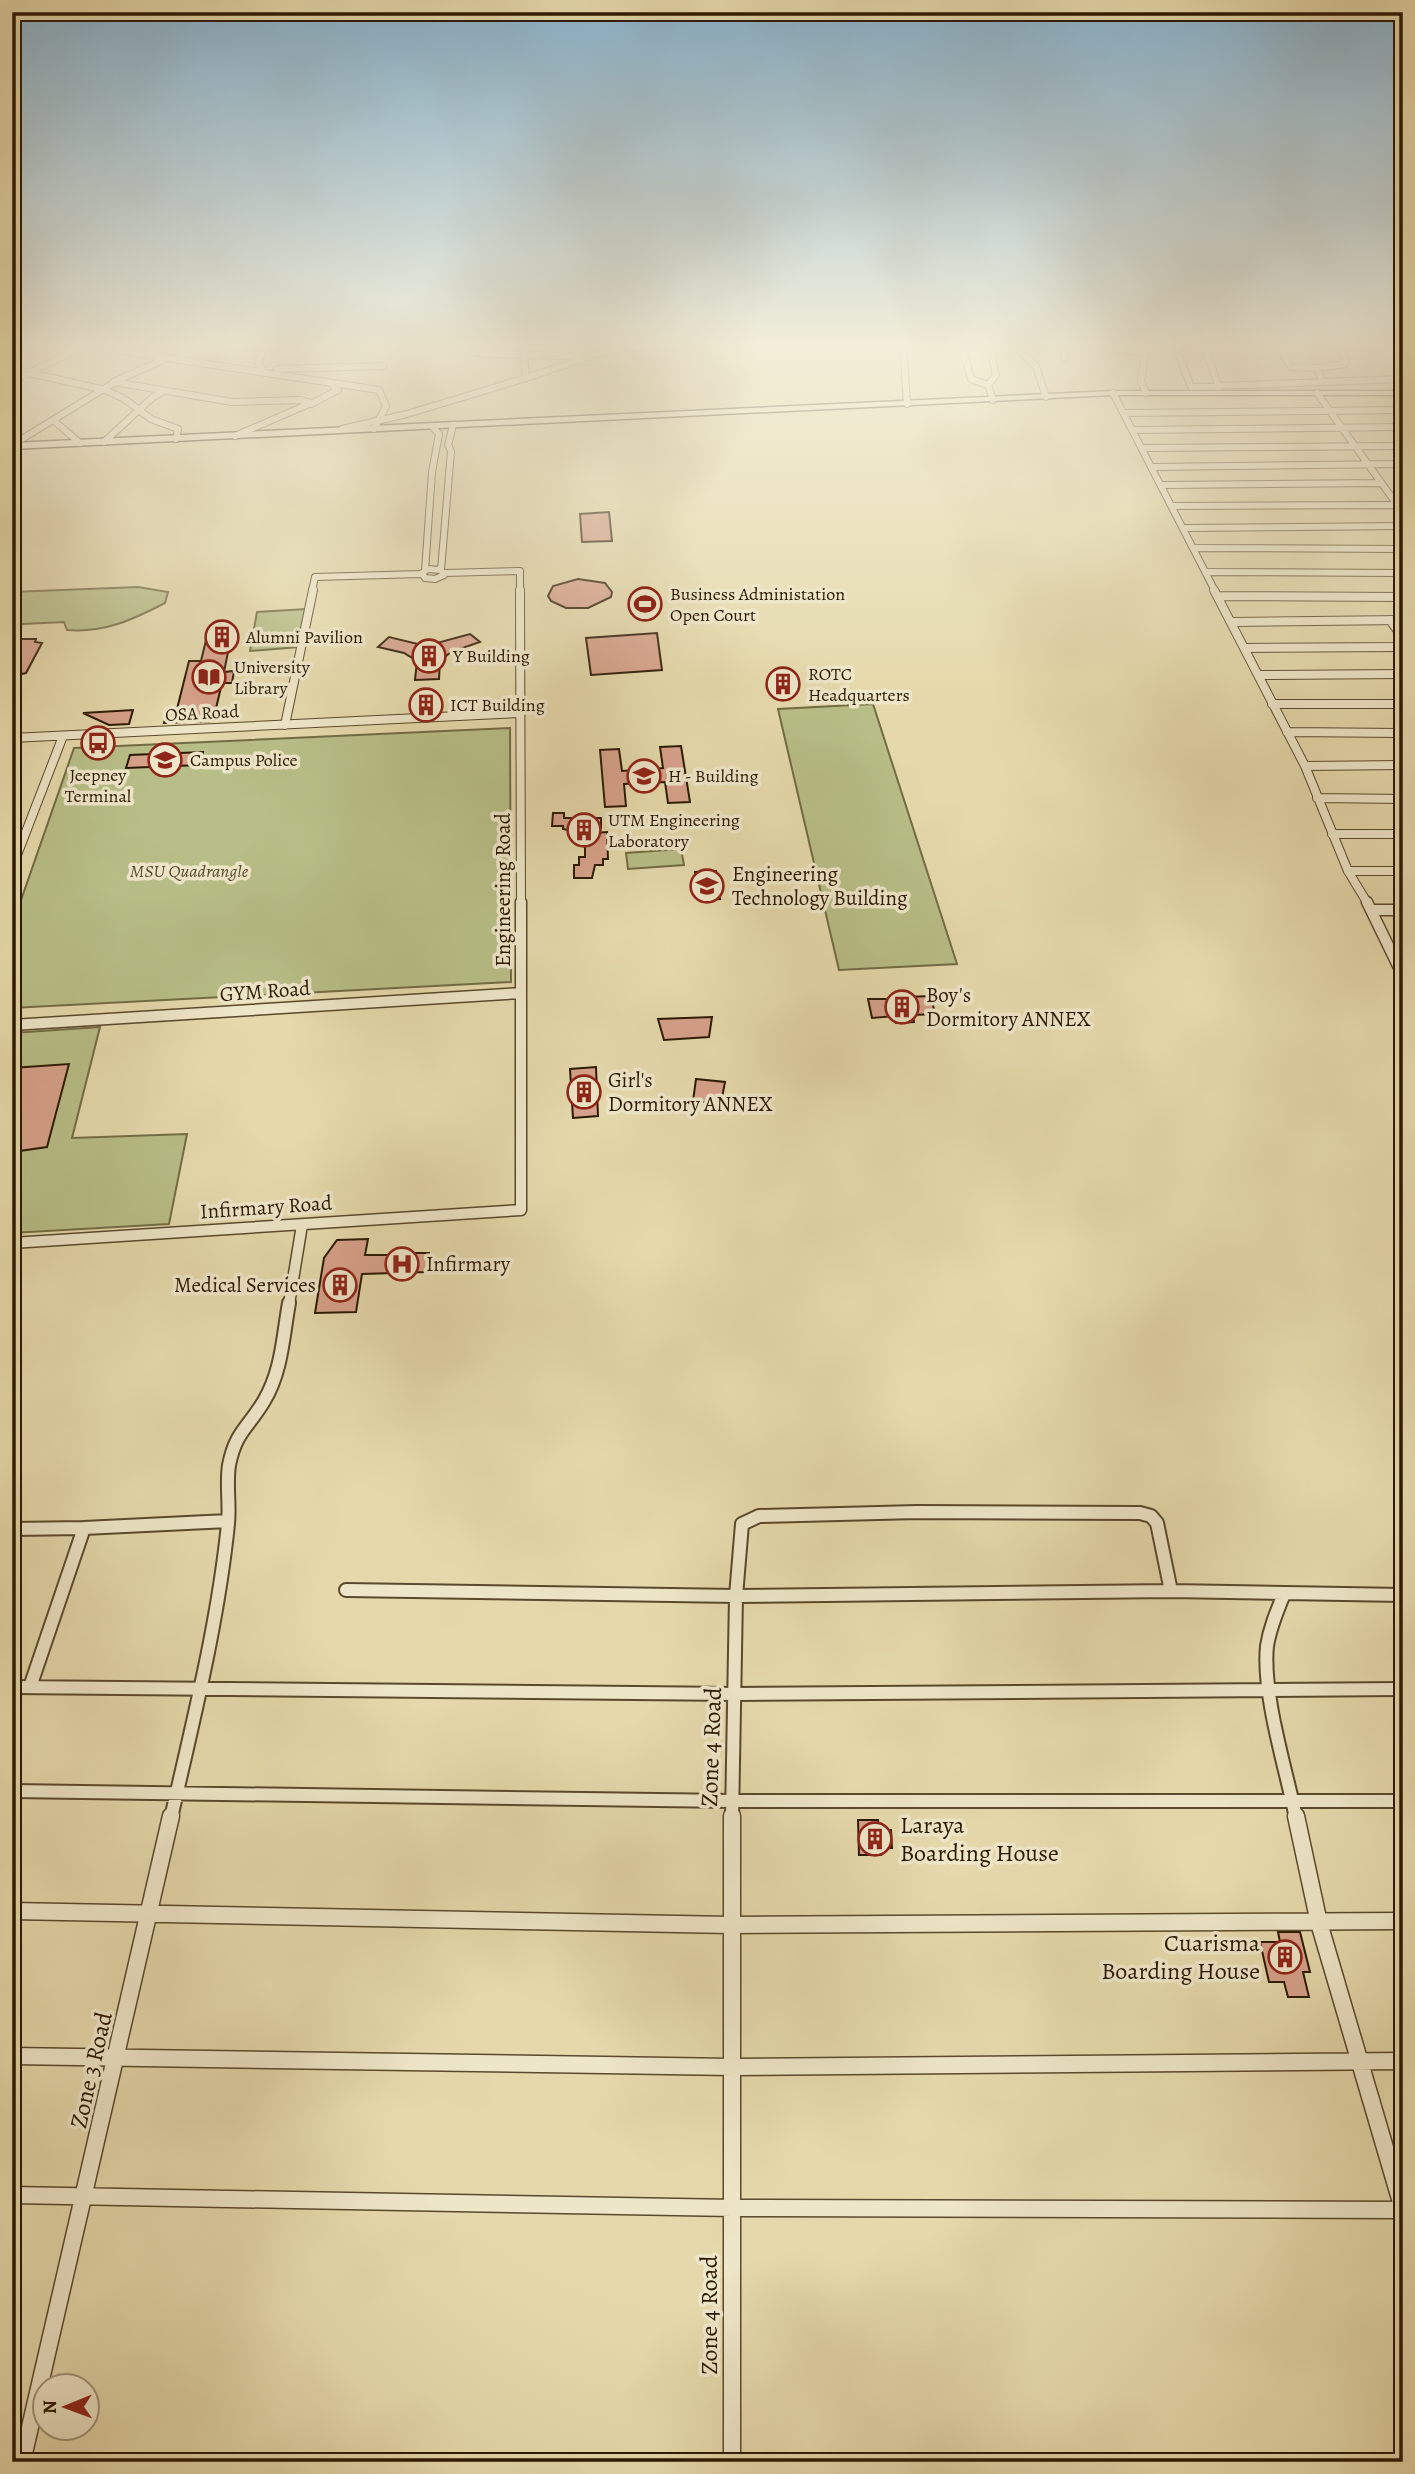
<svg xmlns="http://www.w3.org/2000/svg" width="1415" height="2474" font-family="Alegreya,serif">
  <style>
    .green { fill: #b8be87; stroke: #726c44; stroke-width: 2 }
    .building { fill: #d7a28b; stroke: #2b1902; stroke-width: 2 }
    .lines { fill: none; stroke-linecap: round; stroke-linejoin: round }
    .street-far4-casing { stroke: #5a492c; stroke-width: 8 }
    .street-far3-casing { stroke: #5a492c; stroke-width: 10 }
    .street-far2-casing { stroke: #5a492c; stroke-width: 13 }
    .street-far1-casing { stroke: #5a492c; stroke-width: 16 }
    .street-casing { stroke: #5a492c; stroke-width: 19 }
    .secondary-casing { stroke: #2b1902; stroke-width: 3 }
    .street-far4 { stroke: #eee6c8; stroke-width: 6 }
    .street-far3 { stroke: #eee6c8; stroke-width: 8 }
    .street-far2 { stroke: #eee6c8; stroke-width: 10 }
    .street-far1 { stroke: #eee6c8; stroke-width: 12 }
    .street { stroke: #eee6c8; stroke-width: 16 }
    .secondary { fill: #eee6c8; fill-rule: evenodd }
    .labels { text-anchor: middle; dominant-baseline: central; stroke-width: 7; stroke-linejoin: round; paint-order: stroke }
    .far-poi-label { font-size: 18px; fill: #2b1902; stroke: #eee6c8; text-anchor: start }
    .far-street-label { font-size: 18px; fill: #2b1902; stroke: #eee6c8 }
    .far-park-label { font-size: 18px; font-style: italic; fill: #554b2a; stroke: #eee6c8 }
    .poi-label { font-size: 21px; fill: #2b1902; stroke: #eee6c8; text-anchor: start }
    .street-label { font-size: 21px; fill: #2b1902; stroke: #eee6c8 }
    .near-street-label { font-size: 24px; fill: #2b1902; stroke: #eee6c8 }
    .near-poi-label { font-size: 24px; fill: #2b1902; stroke: #eee6c8; text-anchor: start }
  </style>
  <rect width="100%" height="100%" fill="#e5d9ab"/>
  <filter id="stains"><feTurbulence type="fractalNoise" baseFrequency=".00286" numOctaves="4"/><feColorMatrix values="0 0 0 0 .2 0 0 0 0 .09 0 0 0 0 .02 0 0 0 .5 -.17"/></filter>
  <radialGradient id="worn" r=".72"><stop offset=".6" stop-color="#630" stop-opacity="0"/><stop offset="1" stop-color="#630" stop-opacity=".3"/></radialGradient>
  <!-- green -->
  <path class="green" d="M138 587 168 592 165 603C132 620 104 633 67 630L64 622 23 624 12 628V592Z
    M306 609 299 647 250 651 257 612Z
    M873 704 957 964 839 970 778 709Z
    M510 728 511 982 12 1008V926L74 748Z
    M681 849 684 865 628 869 626 853Z
    M100 1027 72 1138 187 1134 169 1224 12 1233V1033Z"/>
  <!-- building -->
  <path class="building" d="M609 512 612 541 582 542 580 514Z
    M578 579 605 583 612 592 611 597 588 608H566L551 601 548 596 553 586Z
    M237 631 235 642H230L224 672 234 671 232 683H222L213 721 164 723 168 709H177L189 661H201L208 632Z
    M657 633 662 670 591 675 586 638Z
    M470 634 480 642 451 652 440 661 439 679 415 680 417 661 404 653 378 647 389 637 426 646Z
    M18 639H36L35 642 42 643 26 673 12 676V649Z
    M133 710 129 724 109 725 83 713Z
    M681 746 690 802 668 803 665 782 624 784 626 806 605 807 600 750 619 749 622 771 663 768 660 747Z
    M203 752 200 765 126 768 130 755Z
    M553 813H564V818H601V828H596L595 833 607 832 608 859H603V865H595L592 878H574V865H579V857H585V834L563 829V826H552Z
    M716 871 720 899 699 900 695 872Z
    M905 994 906 997 931 996 935 1014 913 1015 914 1022 896 1023 895 1016 872 1018 868 999H894L893 996Z
    M712 1017 709 1037 664 1040 658 1019Z
    M69 1064 47 1147 12 1152V1068Z
    M596 1067 598 1116 573 1118 570 1069Z
    M696 1079 725 1082 721 1103 693 1101Z
    M368 1239 365 1255H395L396 1249H409V1253H429L427 1272 362 1274 356 1312 315 1313 324 1258 337 1240Z
    M858 1820H878L879 1830H891L892 1848H880L881 1855H859Z
    M1278 1932H1300L1310 1972H1303L1309 1997H1288L1284 1982H1269L1260 1942H1280Z"/>
  <g class="lines">
    <defs>
      <path id="street-far4" d="M49 346 71 352
        M88 346 379 390 386 406 374 429
        M440 346C488 358 540 354 589 357
        M903 346 907 404
        M962 346 971 379 988 385 993 400
        M1015 346 1036 366 1046 397
        M1063 346 1065 358
        M1146 346 1141 381 1146 393
        M1204 346 1219 387
        M1278 346 1291 367 1317 368
        M1118 350 1145 352
        M1177 350 1191 387 1403 379
        M596 355 616 349 672 346
        M12 369 105 390 123 398 151 419 178 429 176 439
        M277 369 383 366
        M263 372 258 363 265 346
        M526 378 583 359
        M12 381 86 346
        M1322 381 1317 368 1345 364 1346 358 1337 346
        M114 382 232 402 300 400 311 403 235 436
        M988 385 996 375 990 346
        M1113 393 1215 591
        M1317 393 1403 513
        M311 404 338 390 330 383
        M1124 413 1403 410
        M342 429 407 414 526 378 524 352
        M1132 430 1403 427
        M104 442 153 397 164 391
        M80 443 53 420 120 379 165 359
        M12 445 53 420
        M1142 448 1403 446
        M1152 467 1403 464
        M1162 485 1381 483
        M1172 506 1403 505
        M1184 528 1403 526
        M1195 548 1403 549
        M428 569 441 570 444 575 435 579 425 578 422 573Z
        M441 570 451 451 448 445 453 425
        M425 571 432 472 439 434 432 426
        M1207 572 1403 573
        M444 573 520 571V591
        M312 591 315 577 421 574"/>
      <path id="street-far3" d="M520 590 521 904
        M1214 590 1305 766 1348 871 1368 904
        M1219 596 1403 597
        M1390 620 1403 638
        M1233 622 1403 620
        M1246 648 1403 647
        M1258 675 1403 674
        M1272 704H1403
        M285 725 313 590
        M1287 732 1403 733
        M12 738 520 713
        M1305 766 1403 765
        M1317 798 1403 799
        M1332 834H1403
        M12 868 63 736
        M1348 871H1403"/>
      <path id="street-far2" d="M1367 902 1403 976
        M1372 910H1403
        M12 1025 521 993
        M12 1243 521 1210V902
        M289 1304 302 1225"/>
      <path id="street-far1" d="M84 1528 228 1521
        M12 1529 84 1528 30 1687
        M346 1590 736 1596 1171 1591 1403 1595
        M1284 1594C1277 1611 1270 1627 1267 1646 1262 1694 1286 1769 1296 1818
        M12 1687 735 1694 1403 1689
        M12 1791 732 1801H1403
        M171 1818C193 1721 218 1623 228 1524 230 1504 226 1485 229 1465 236 1431 248 1428 264 1401 282 1371 283 1336 289 1303
        M732 1818 736 1596 742 1524 759 1516 917 1512 1140 1513 1151 1516 1157 1523 1171 1591"/>
      <path id="street" d="M732 1816V2462
        M1296 1816 1319 1923 1403 2209
        M12 1911 730 1925 1403 1921
        M12 2056 732 2067 1403 2061
        M12 2195 733 2208 1403 2210
        M22 2462 171 1816"/>
      <path id="secondary" d="M1113 391H1403V395H1113L12 449V443Z"/>
    </defs>
    <!-- street-far4 casing -->
    <use href="#street-far4" class="street-far4-casing"/>
    <!-- street-far3 casing -->
    <use href="#street-far3" class="street-far3-casing"/>
    <!-- street-far2 casing -->
    <use href="#street-far2" class="street-far2-casing"/>
    <!-- street-far1 casing -->
    <use href="#street-far1" class="street-far1-casing"/>
    <!-- street casing -->
    <use href="#street" class="street-casing"/>
    <!-- secondary casing -->
    <use href="#secondary" class="secondary-casing"/>
    <!-- street-far4 -->
    <use href="#street-far4" class="street-far4"/>
    <!-- street-far3 -->
    <use href="#street-far3" class="street-far3"/>
    <!-- street-far2 -->
    <use href="#street-far2" class="street-far2"/>
    <!-- street-far1 -->
    <use href="#street-far1" class="street-far1"/>
    <!-- street -->
    <use href="#street" class="street"/>
    <!-- secondary -->
    <use href="#secondary" class="secondary"/>
  </g>
  <!-- sky -->
  <linearGradient id="sky" x2="0" y2="1"><stop stop-color="#89b6d3"/><stop offset="0.5" stop-color="#f3eed9"/><stop offset="1" stop-color="#f3eed9" stop-opacity="0"/></linearGradient>
  <rect width="1415" height="693" fill="url(#sky)"/>
  <!-- icons -->
  <defs>
    <symbol id="stadium-ring" viewBox="-11 -11 22 22"><circle r="9.5" fill="#eee6c8" stroke="#8f2418" stroke-width="1.5"/><path d="M0-5a6.5 5 0 1 0 0 10a6.5 5 0 1 0 0-10ZM-3.5-1.8h7v3.6h-7Z" fill="#8f2418"/></symbol>
    <symbol id="building-ring" viewBox="-11 -11 22 22"><circle r="9.5" fill="#eee6c8" stroke="#8f2418" stroke-width="1.5"/><path d="M-4-6H4V6H1V3H-1V6H-4ZM-2.5-4.3h1.7v1.8h-1.7ZM.8-4.3h1.7v1.8H.8ZM-2.5-1h1.7V.8h-1.7ZM.8-1h1.7V.8H.8Z" fill="#8f2418"/></symbol>
    <symbol id="library-ring" viewBox="-11 -11 22 22"><circle r="9.5" fill="#eee6c8" stroke="#8f2418" stroke-width="1.5"/><path d="M-6-4Q-3-5.5-.7-3.5V5Q-3 3-6 4ZM6-4Q3-5.5 .7-3.5V5Q3 3 6 4Z" fill="#8f2418"/></symbol>
    <symbol id="bus-ring" viewBox="-11 -11 22 22"><circle r="9.5" fill="#eee6c8" stroke="#8f2418" stroke-width="1.5"/><path d="M-5-6H5V4H4V6H2V4H-2V6H-4V4H-5ZM-3.5-4V0h7V-4ZM-3.5 1.2v1.5H-2V1.2ZM2 1.2v1.5H3.5V1.2Z" fill="#8f2418"/></symbol>
    <symbol id="university-ring" viewBox="-11 -11 22 22"><circle r="9.5" fill="#eee6c8" stroke="#8f2418" stroke-width="1.5"/><path d="M0-5L7-2L0 1L-7-2ZM-4 1L0 2.5L4 1V4Q0 6-4 4Z" fill="#8f2418"/></symbol>
    <symbol id="hospital-ring" viewBox="-11 -11 22 22"><circle r="9.5" fill="#eee6c8" stroke="#8f2418" stroke-width="1.5"/><path d="M-5-5h3v3.5h4V-5h3V5h-3V1.5h-4V5h-3Z" fill="#8f2418"/></symbol>
  </defs>
  <g fill-rule="evenodd">
    <use href="#stadium-ring" x="626" y="585" width="38" height="38"/>
    <use href="#building-ring" x="203" y="618" width="38" height="38"/>
    <use href="#building-ring" x="410" y="637" width="38" height="38"/>
    <use href="#library-ring" x="190" y="658" width="38" height="38"/>
    <use href="#building-ring" x="764" y="665" width="38" height="38"/>
    <use href="#building-ring" x="407" y="686" width="38" height="38"/>
    <use href="#bus-ring" x="79" y="724" width="38" height="38"/>
    <use href="#university-ring" x="146" y="741" width="38" height="38"/>
    <use href="#university-ring" x="625" y="757" width="38" height="38"/>
    <use href="#building-ring" x="565" y="811" width="38" height="38"/>
    <use href="#university-ring" x="688" y="867" width="38" height="38"/>
    <use href="#building-ring" x="883" y="988" width="38" height="38"/>
    <use href="#building-ring" x="565" y="1073" width="38" height="38"/>
    <use href="#hospital-ring" x="383" y="1245" width="38" height="38"/>
    <use href="#building-ring" x="321" y="1266" width="38" height="38"/>
    <use href="#building-ring" x="856" y="1820" width="38" height="38"/>
    <use href="#building-ring" x="1266" y="1938" width="38" height="38"/>
  </g>
  <g class="labels">
    <!-- far-poi labels -->
    <g class="far-poi-label">
      <text x="670" y="594">Business Administation<tspan x="670" dy="21">Open Court</tspan></text>
      <text x="246" y="637">Alumni Pavilion</text>
      <text x="453" y="656">Y Building</text>
      <text x="234" y="667">University<tspan x="234" dy="21">Library</tspan></text>
      <text x="808" y="674">ROTC<tspan x="808" dy="21">Headquarters</tspan></text>
      <text x="450" y="705">ICT Building</text>
      <text x="190" y="760">Campus Police</text>
      <text x="98" y="775" text-anchor="middle">Jeepney<tspan x="98" dy="21">Terminal</tspan></text>
      <text x="668" y="776">H - Building</text>
      <text x="608" y="820">UTM Engineering<tspan x="608" dy="21">Laboratory</tspan></text>
    </g>
    <!-- far-street labels -->
    <g class="far-street-label">
      <text transform="translate(202 713) rotate(-3)">OSA Road</text>
    </g>
    <!-- far-park labels -->
    <g class="far-park-label">
      <text x="189" y="871">MSU Quadrangle</text>
    </g>
    <!-- poi labels -->
    <g class="poi-label">
      <text x="732" y="874">Engineering<tspan x="732" dy="24">Technology Building</tspan></text>
      <text x="926" y="995">Boy's<tspan x="926" dy="24">Dormitory ANNEX</tspan></text>
      <text x="608" y="1080">Girl's<tspan x="608" dy="24">Dormitory ANNEX</tspan></text>
      <text x="426" y="1264">Infirmary</text>
      <text x="316" y="1285" text-anchor="end">Medical Services</text>
    </g>
    <!-- street labels -->
    <g class="street-label">
      <text transform="translate(503 890) rotate(-90)">Engineering Road</text>
      <text transform="translate(265 991) rotate(-4)">GYM Road</text>
      <text transform="translate(266 1207) rotate(-4)">Infirmary Road</text>
    </g>
    <!-- near-street labels -->
    <g class="near-street-label">
      <text transform="translate(711 1747) rotate(-88)">Zone 4 Road</text>
      <text transform="translate(91 2070) rotate(-77)">Zone 3 Road</text>
      <text transform="translate(709 2315) rotate(-90)">Zone 4 Road</text>
    </g>
    <!-- near-poi labels -->
    <g class="near-poi-label">
      <text x="900" y="1825">Laraya<tspan x="900" dy="28">Boarding House</tspan></text>
      <text x="1260" y="1943" text-anchor="end">Cuarisma<tspan x="1260" dy="28">Boarding House</tspan></text>
    </g>
  </g>
  <!-- margin -->
  <rect width="1415" height="2474" fill="none" stroke="#e5d9ab" stroke-width="42"/>
  <rect x="14" y="14" width="1387" height="2446" fill="none" stroke="#2b1902" stroke-width="3.5"/>
  <rect x="21" y="21" width="1373" height="2432" fill="none" stroke="#2b1902" stroke-width="2"/>
  <!-- north arrow -->
  <g transform="translate(66 2407) rotate(269)"><circle r="33" fill="#eee6c8" stroke="#a09479" stroke-width="2"/>
  <path d="M0-5L12 26L0 18L-12 26Z" fill="#8f2418"/>
  <text y="-10" font-size="19" font-weight="bold" text-anchor="middle" fill="#2b1902">N</text>
  </g>
  <rect width="100%" height="100%" filter="url(#stains)"/>
  <rect width="100%" height="100%" fill="url(#worn)"/>
</svg>
